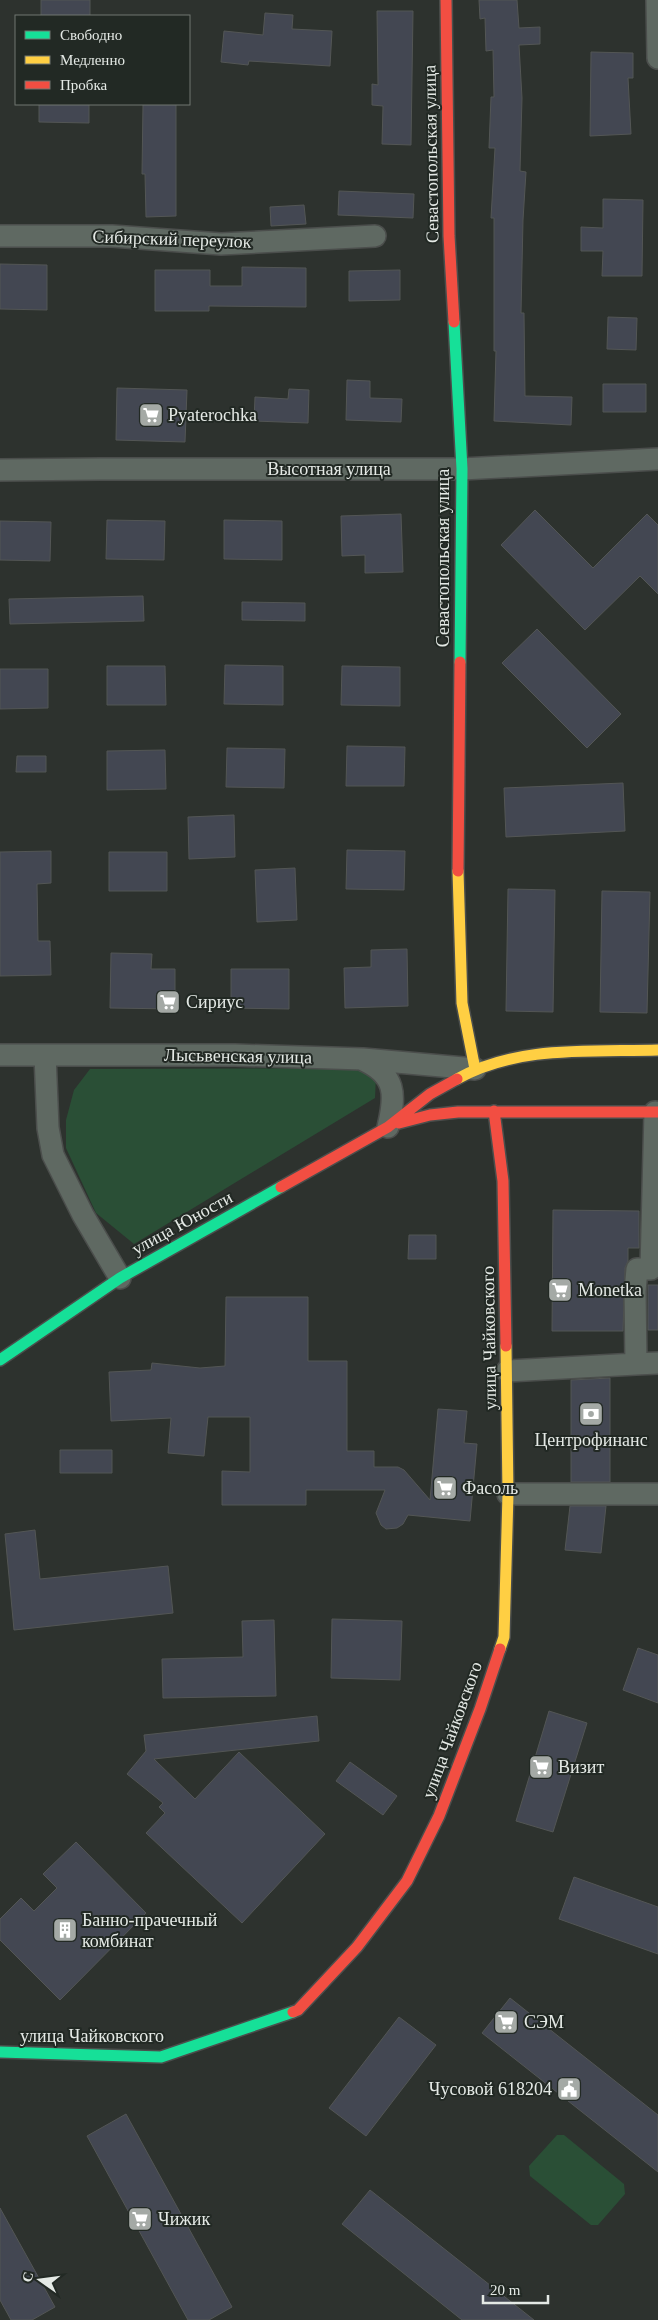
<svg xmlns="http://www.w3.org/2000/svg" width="658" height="2320" font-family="Georgia,serif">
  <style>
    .green { fill: #2a4f36 }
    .building { fill: #434752; stroke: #535655 }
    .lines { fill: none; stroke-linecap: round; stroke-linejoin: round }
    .street-casing { stroke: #4b4e4c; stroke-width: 24 }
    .fast-casing { stroke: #4b4e4c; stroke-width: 14 }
    .slow-casing { stroke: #4b4e4c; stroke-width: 14 }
    .jam-casing { stroke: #4b4e4c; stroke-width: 14 }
    .street { stroke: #5f6962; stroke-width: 21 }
    .fast { stroke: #16e098; stroke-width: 11 }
    .slow { stroke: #ffcf43; stroke-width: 11 }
    .jam { stroke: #f24e42; stroke-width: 11 }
    .labels { text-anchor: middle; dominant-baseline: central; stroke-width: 4; stroke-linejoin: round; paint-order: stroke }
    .street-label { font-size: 18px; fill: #e4e9e5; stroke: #222924 }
    .poi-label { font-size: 18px; fill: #e4e9e5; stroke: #222924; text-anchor: start }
  </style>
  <rect width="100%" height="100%" fill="#2d322e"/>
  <!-- green -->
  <path class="green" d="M360 1068 376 1076 375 1098 134 1244 96 1213 66 1148V1120L74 1090 90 1069Z
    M557 2135H564L624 2184 625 2194 598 2225H591L530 2176 529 2166Z"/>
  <!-- building -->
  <path class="building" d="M41 0H90V16H41Z
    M479 0H517L519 28 540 27V44L519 45 522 98 520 171 526 172 523 220 521 313H524L525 396 572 397 571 425 494 421 496 351H494V218H491L495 148H489L491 97H494L493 50 486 51 485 18 480 19Z
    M377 11H413L411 145 382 144 383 106 372 105V84L378 85Z
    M265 13 293 15 292 29 332 31 330 66 249 61 248 65 221 62 224 31 263 35Z
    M591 52 633 53V78H628L631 134 590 136Z
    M39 104H89V123L39 122Z
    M143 104H176V216L146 217 145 174H142Z
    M339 191 414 194 413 218 338 215Z
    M603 199 643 200 642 276H602L603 251H581V227L603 228Z
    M304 205 306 224 271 226 270 207Z
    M0 264 47 265V310L0 309Z
    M242 267 306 268V307L209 306V311H155V270H210V286H242Z
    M400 270V300L349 301V271Z
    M608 317 637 318 636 350 607 349Z
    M347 380 370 381V398L402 399 401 422 346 420Z
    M603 384H646V412H603Z
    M117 388 187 390 185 442 116 440Z
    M289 389 309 390 308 423 254 421 255 397 288 399Z
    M535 510 593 568 647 514 658 525V594L640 576 585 630 501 545Z
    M401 514 403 572 365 573V555L342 556 341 516Z
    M107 520 165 521 164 560 106 559Z
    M224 520 282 521V560L224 559Z
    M0 521 51 522 50 561 0 560Z
    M143 596 144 621 10 624 9 599Z
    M242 602 305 603V621L242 620Z
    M537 629 621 714 587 748 502 663Z
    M225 665 283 666V705L224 704Z
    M107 666H165L166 705H107Z
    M342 666 400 667V706L341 705Z
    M0 669H48V708L0 709Z
    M347 746 405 747 404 786H346Z
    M227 748 285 749 284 788 226 787Z
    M165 750 166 789 107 790V751Z
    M17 756H46V772H16Z
    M623 783 625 831 506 837 504 788Z
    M234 815 235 857 189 859 188 817Z
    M347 850 405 851 404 890 346 889Z
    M51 851V883L37 884 38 941H50L51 975 0 976V852Z
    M109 852H167V891H109Z
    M295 868 297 920 257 922 255 870Z
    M508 889 555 890 553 1012 506 1011Z
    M602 891 650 892 647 1013 600 1012Z
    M407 949 408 1006 345 1008 344 968 371 967V950Z
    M111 953 152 954 151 969H175V1009L110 1008Z
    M231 969H289V1009L231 1008Z
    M553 1210 639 1211V1248H628V1261L625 1268 623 1331H552Z
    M409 1235H436V1259H408Z
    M648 1285H658V1330H648Z
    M226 1297H308V1361H347V1451H374V1467H398L404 1470 430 1500 438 1409 467 1411 464 1443 477 1444 470 1521 408 1515 403 1524 397 1528 386 1529 381 1525 376 1513 385 1490H306V1505H222V1471L250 1472V1417H208L204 1456 168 1453 171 1418 111 1421 109 1372 151 1370 152 1363 200 1368 225 1366Z
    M610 1378V1482H571V1380Z
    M60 1450H112V1473H60Z
    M570 1506H606L601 1553 565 1550Z
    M35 1530 40 1579 168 1566 173 1613 14 1630 5 1534Z
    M332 1619 402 1621 400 1680 331 1678Z
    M274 1620 276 1696 163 1698 162 1659 243 1657 242 1621Z
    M638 1648 658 1655V1703L623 1690Z
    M549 1711 587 1723 553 1832 516 1821Z
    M317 1716 319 1741 154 1759 195 1799 239 1752 325 1834 242 1923 146 1833 165 1813 159 1807 163 1803 127 1774 146 1751 144 1735Z
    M350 1762 397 1796 383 1815 336 1781Z
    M76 1842 146 1913 60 2000 0 1940V1919L21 1898 34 1911 57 1888 43 1874Z
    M574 1877 658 1907V1954L559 1919Z
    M510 1998 658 2115V2172L482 2033Z
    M399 2017 436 2045 366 2136 329 2108Z
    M126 2114 232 2307 209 2320H188L87 2136Z
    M370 2190 534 2320H462L342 2224Z
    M0 2208 55 2307 32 2320H11L0 2300Z"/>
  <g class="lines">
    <defs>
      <path id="street" d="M657 0 658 58
        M0 236H112L221 244 375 236
        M0 470 100 469H462L658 459
        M0 1055H235L363 1059 475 1069
        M45 1055 48 1128 53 1155 83 1215 120 1278
        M363 1060C396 1075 396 1094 388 1127
        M636 1364 658 1363
        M507 1371 636 1364 635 1291 637 1269H651L655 1112
        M508 1494H658"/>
      <path id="fast" d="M454 322 462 469 460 662
        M0 1360 120 1278 281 1187
        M0 2052 161 2057 293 2012"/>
      <path id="slow" d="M458 871 462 1003 475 1069
        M457 1079C517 1045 591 1052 658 1050
        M500 1649 504 1637 508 1494 506 1346"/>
      <path id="jam" d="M446 0 449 236 454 322
        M458 871 460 662
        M494 1111 503 1181 506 1346
        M399 1123 430 1115 458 1112H658
        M281 1187 388 1127 430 1094 457 1079
        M293 2012 298 2010 357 1947 407 1881 439 1816 480 1709 500 1649"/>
    </defs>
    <!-- street casing -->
    <use href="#street" class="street-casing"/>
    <!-- fast casing -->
    <use href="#fast" class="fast-casing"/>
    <!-- slow casing -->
    <use href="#slow" class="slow-casing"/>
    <!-- jam casing -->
    <use href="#jam" class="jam-casing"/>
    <!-- street -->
    <use href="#street" class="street"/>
    <!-- fast -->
    <use href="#fast" class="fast"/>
    <!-- slow -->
    <use href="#slow" class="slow"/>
    <!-- jam -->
    <use href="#jam" class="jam"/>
  </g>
  <!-- icons -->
  <defs>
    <symbol id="supermarket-square" viewBox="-11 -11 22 22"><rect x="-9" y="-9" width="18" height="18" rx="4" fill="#a4a9a5" stroke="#222924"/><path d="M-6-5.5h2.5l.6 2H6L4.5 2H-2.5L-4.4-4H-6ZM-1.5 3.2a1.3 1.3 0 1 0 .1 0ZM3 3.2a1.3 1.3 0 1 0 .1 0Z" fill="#fff"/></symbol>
    <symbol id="bank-square" viewBox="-11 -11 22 22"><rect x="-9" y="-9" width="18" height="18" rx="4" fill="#a4a9a5" stroke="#222924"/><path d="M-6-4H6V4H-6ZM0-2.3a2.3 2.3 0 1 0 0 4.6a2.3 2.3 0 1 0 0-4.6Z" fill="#fff"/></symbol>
    <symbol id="building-square" viewBox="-11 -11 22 22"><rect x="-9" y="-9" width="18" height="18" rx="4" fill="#a4a9a5" stroke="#222924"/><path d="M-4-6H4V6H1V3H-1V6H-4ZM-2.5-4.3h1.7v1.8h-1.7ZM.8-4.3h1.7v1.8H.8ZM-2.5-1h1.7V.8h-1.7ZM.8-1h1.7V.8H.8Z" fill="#fff"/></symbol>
    <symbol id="civic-square" viewBox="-11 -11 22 22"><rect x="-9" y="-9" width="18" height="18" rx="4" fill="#a4a9a5" stroke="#222924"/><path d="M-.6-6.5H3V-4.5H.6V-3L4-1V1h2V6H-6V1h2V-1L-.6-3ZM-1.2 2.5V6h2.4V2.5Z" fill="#fff"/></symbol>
  </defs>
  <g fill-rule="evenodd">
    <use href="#supermarket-square" x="137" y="401" width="28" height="28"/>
    <use href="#supermarket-square" x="154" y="988" width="28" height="28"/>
    <use href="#supermarket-square" x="546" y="1276" width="28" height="28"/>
    <use href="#bank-square" x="577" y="1400" width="28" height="28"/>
    <use href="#supermarket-square" x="431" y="1474" width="28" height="28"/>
    <use href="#supermarket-square" x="527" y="1753" width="28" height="28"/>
    <use href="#building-square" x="51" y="1916" width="28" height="28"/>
    <use href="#supermarket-square" x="492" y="2008" width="28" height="28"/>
    <use href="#civic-square" x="555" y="2075" width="28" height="28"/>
    <use href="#supermarket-square" x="126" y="2205" width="28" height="28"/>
  </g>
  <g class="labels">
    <!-- street labels -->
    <g class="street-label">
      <text transform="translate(431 154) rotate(-91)">Севастопольская улица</text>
      <text transform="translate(172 239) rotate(2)">Сибирский переулок</text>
      <text x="329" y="469">Высотная улица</text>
      <text transform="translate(443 558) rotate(-90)">Севастопольская улица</text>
      <text transform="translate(238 1056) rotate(1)">Лысьвенская улица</text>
      <text transform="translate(182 1223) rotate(-29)">улица Юности</text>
      <text transform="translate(489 1338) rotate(-91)">улица Чайковского</text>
      <text transform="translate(452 1730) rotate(-70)">улица Чайковского</text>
      <text x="92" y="2036">улица Чайковского</text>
    </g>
    <!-- poi labels -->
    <g class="poi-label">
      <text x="168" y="415">Pyaterochka</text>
      <text x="186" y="1002">Сириус</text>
      <text x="578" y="1290">Monetka</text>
      <text x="591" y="1440" text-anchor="middle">Центрофинанс</text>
      <text x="462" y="1488">Фасоль</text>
      <text x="558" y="1767">Визит</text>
      <text x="82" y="1920">Банно-прачечный<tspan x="82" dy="21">комбинат</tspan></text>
      <text x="524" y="2022">СЭМ</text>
      <text x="552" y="2089" text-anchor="end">Чусовой 618204</text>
      <text x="158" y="2219">Чижик</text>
    </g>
  </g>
  <!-- legend -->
  <rect x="15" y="15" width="175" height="90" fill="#222924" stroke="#707671"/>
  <rect x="25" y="31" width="25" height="8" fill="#16e098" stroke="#707671"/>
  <text x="60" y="40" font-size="15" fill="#e4e9e5">Свободно</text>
  <rect x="25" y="56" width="25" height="8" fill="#ffcf43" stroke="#707671"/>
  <text x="60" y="65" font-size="15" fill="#e4e9e5">Медленно</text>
  <rect x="25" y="81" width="25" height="8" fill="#f24e42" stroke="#707671"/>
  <text x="60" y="90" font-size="15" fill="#e4e9e5">Пробка</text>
  <!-- north arrow -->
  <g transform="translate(40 2280) rotate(284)" stroke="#222924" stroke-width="4" paint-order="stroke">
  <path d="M0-4L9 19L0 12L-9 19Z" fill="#e4e9e5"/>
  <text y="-8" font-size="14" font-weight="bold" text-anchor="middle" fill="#e4e9e5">С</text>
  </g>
  <!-- scale -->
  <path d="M483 2295v8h65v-8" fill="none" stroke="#e4e9e5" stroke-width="2.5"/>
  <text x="490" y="2295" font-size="15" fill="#e4e9e5" stroke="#222924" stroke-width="4" paint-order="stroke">20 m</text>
</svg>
